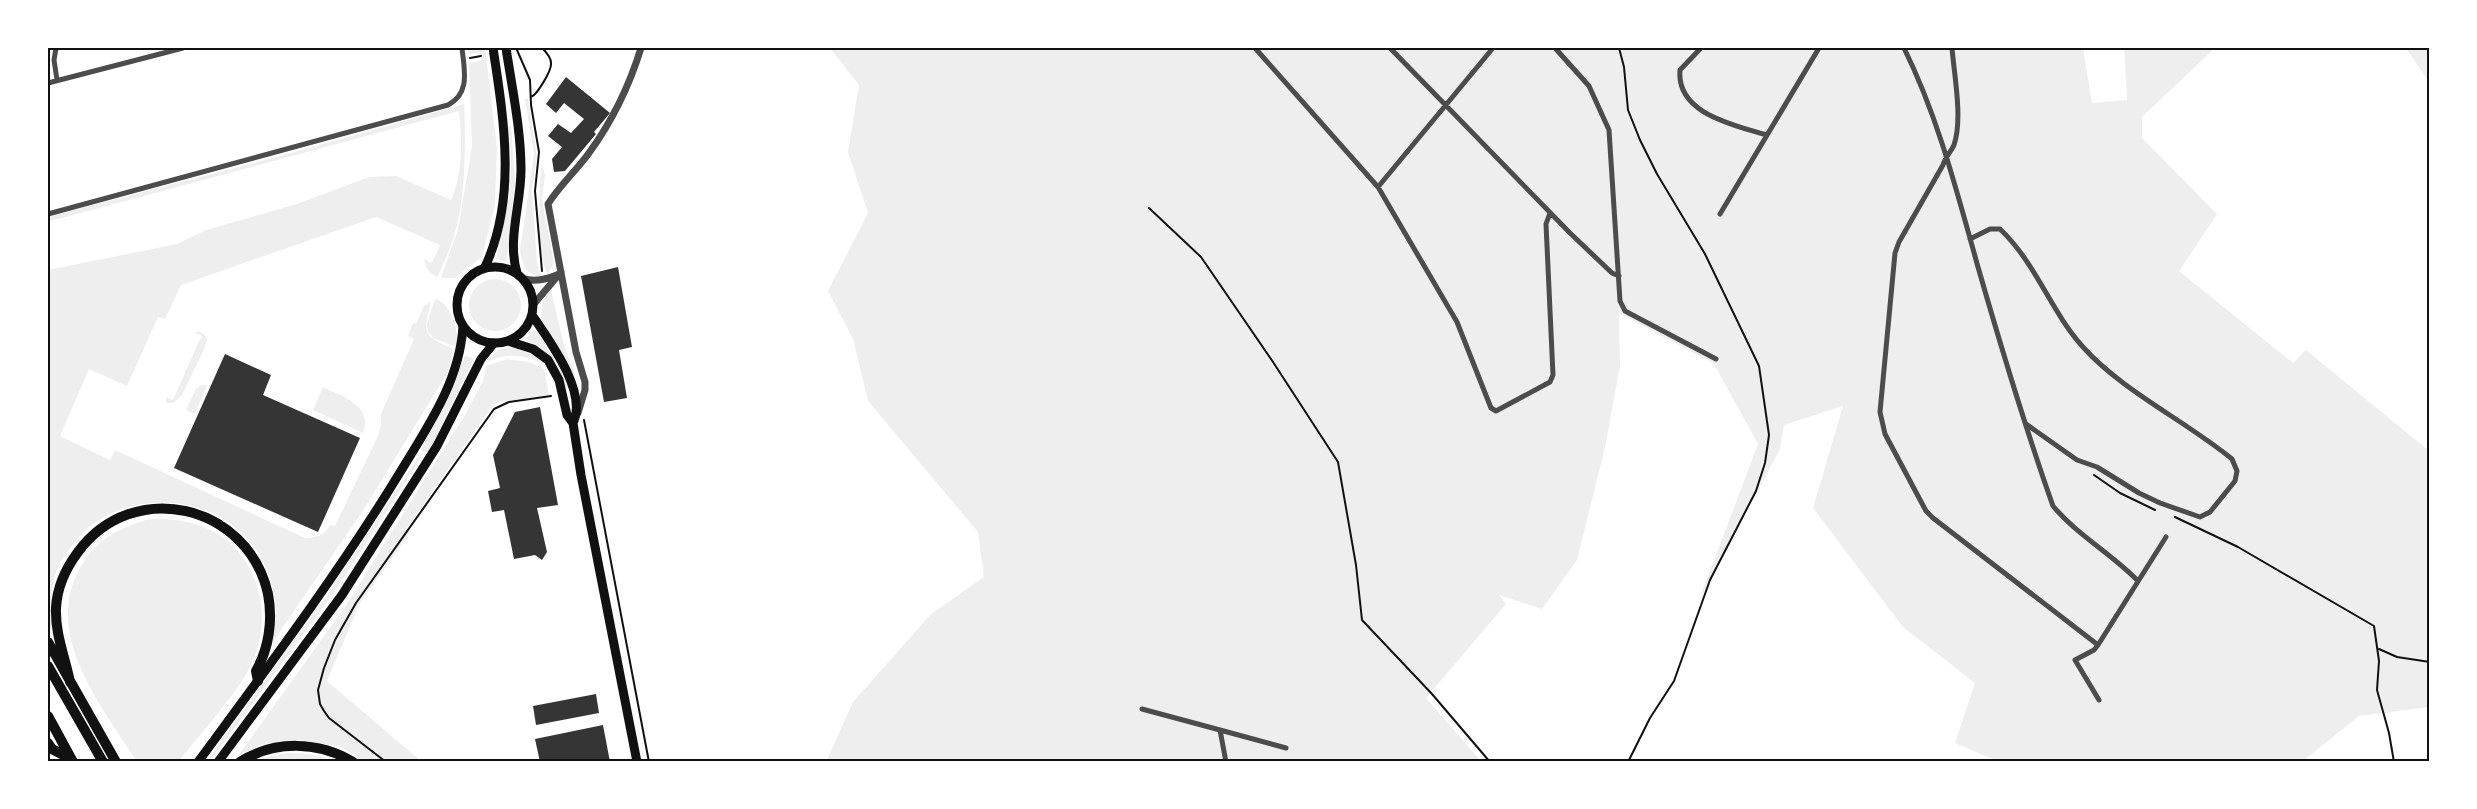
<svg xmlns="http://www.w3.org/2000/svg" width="2477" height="809" font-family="Mulish,sans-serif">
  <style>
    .green { fill: #eee }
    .building { fill: #353535 }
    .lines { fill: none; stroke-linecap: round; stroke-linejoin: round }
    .path { stroke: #111; stroke-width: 2 }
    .minor { stroke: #4c4c4c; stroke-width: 5 }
    .tertiary { stroke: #4c4c4c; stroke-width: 7 }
    .primary { stroke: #111; stroke-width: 9 }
    .trunk { stroke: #111; stroke-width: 9 }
    .motorway { stroke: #111; stroke-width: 10 }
    .neatline { fill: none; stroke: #111; stroke-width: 2 }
  </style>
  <rect width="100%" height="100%" fill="#fff"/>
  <!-- green -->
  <path class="green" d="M468 48H485L497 148 495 205 482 257 455 278H441L458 229 472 147 469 63 482 60 480 53 469 54Z
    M830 48H2083L2092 103 2127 100 2124 48H2215L2142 117V138L2217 214 2179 271 2293 363 2306 350 2429 451V707L2359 716 2303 761H1997L1955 743 1975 683 1903 627 1813 508 1843 406 1784 425 1780 449 1697 605 1758 444 1714 364 1619 313 1620 366 1605 447 1577 560 1542 609 1499 595 1506 604 1426 698 1481 761 826 762 853 702 931 614 984 577 978 532 868 401 853 339 828 291 868 213 848 152 859 85Z
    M2406 48H2429V82Z
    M525 99H528L537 157 532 188 537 264 542 277C526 276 522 264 520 250L534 154Z
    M464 104C466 145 466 203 452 242 448 254 442 266 437 278L427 269 424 259 432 263 440 245 376 217 181 285 165 319 158 317 127 386 89 369 60 436 110 460 115 450 305 538C315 538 325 535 330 525L335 526 378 436 381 424V414L414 339 408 336 413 323 416 324 424 306 431 302C422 335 424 336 454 349L448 372 362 512 272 643C274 632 276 621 276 610 272 538 211 494 143 504 113 509 88 522 71 547 63 558 56 568 54 580 50 598 52 616 53 633L48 623V270L177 244 206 230 297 204 369 177 396 176 451 200C463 174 462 139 459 111L62 218 48 221V217L291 153Z
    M508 126H511L515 181 507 259 505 261 496 259C507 214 516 172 508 126Z
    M542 163 545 175 542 200 554 263 548 274C536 260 539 182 542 163Z
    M469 305a26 26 0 1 1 52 0a26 26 0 1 1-52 0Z
    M551 290 564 346 574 372 575 383 569 363 541 319 542 301Z
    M435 299C452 304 459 330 457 347L433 338 428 332 427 324Z
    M198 331 205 335 207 340 205 347 182 395 173 403H166V397L173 400 200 339 202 336 195 333Z
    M533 331H537L564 375 568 387 565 388C559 367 549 350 528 342L527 337Z
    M512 347 530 352 547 367C530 355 508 352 490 361L487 360 498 350Z
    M465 355 474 359 429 451 424 453 421 449 443 408Z
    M507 359 529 362 544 369 549 395 498 402 491 408 407 528 411 531 359 605 327 681 421 761H364L341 747 302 740 263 744 238 756 347 604 465 415 483 381 486 366Z
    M201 385H207L195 414 186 410 196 389Z
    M323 387C343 397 373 405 363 433L313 410Z
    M420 454 421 458 333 594 211 760 209 757 329 592Z
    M149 519C174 518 201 522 222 537 263 566 272 623 250 667 235 696 200 734 179 761H136C102 706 42 635 80 568 95 540 119 528 149 519Z
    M289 753 310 754 334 761H257L270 756Z"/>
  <!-- building -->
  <path class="building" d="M566 77 610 113 594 132 596 134 565 171 554 172 552 159 562 147 548 136 558 124 571 133 584 119 564 103 556 113 546 104Z
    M618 267 632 347 619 350 627 398 604 402 581 276Z
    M225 354 271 375 263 395 360 438 318 532 174 468Z
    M540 407 558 505 537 508 547 552 542 560 535 555 514 559 504 510 492 512 488 491 500 488 493 455 515 412Z
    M596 694 599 713 536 725 533 706Z
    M603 725 610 762H540L535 739Z"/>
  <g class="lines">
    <!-- path -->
    <path class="path" d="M1619 48 1624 67 1628 110 1640 140 1657 174 1705 254 1759 366 1769 435 1765 463 1756 491 1710 580 1674 681 1650 718 1628 762
      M527 49H543C546 52 551 58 551 63 552 70 537 95 531 97
      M517 50 530 80 531 105 539 152 535 191 542 271
      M470 58 481 56
      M1149 208 1201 257 1273 362 1338 462 1356 565 1362 620 1432 694 1490 762
      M584 420 649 762
      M2094 475 2120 493 2155 510
      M2175 517 2238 547 2374 626 2379 661 2377 690 2389 733 2394 762
      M2379 649 2397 657 2430 662
      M386 762 329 718 324 711 320 704 318 690 324 668 335 640 356 603 494 409 509 402 551 396"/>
    <!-- minor -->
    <path class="minor" d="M56 48 54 60 57 80
      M1255 48 1378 187 1457 322 1491 408 1496 411 1550 382 1553 375 1546 224 1550 213
      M1390 48 1570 233 1612 273 1619 276
      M1555 48 1589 86 1609 130 1620 301 1625 311 1716 359
      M1701 48 1680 70C1676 114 1735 125 1766 135
      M1904 48C1938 117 1957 192 1978 267 2001 347 2025 427 2053 506 2077 535 2112 554 2138 581
      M1952 48C1954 74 1963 119 1954 145 1951 152 1945 157 1943 165L1899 242 1895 253 1880 412 1885 434 1926 511 1933 518 2098 645
      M48 83 183 48
      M1378 187 1493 48
      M48 214 448 105C471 93 464 69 462 48
      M1720 214 1819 48
      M1970 239 1990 229H2000C2036 263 2051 312 2083 347 2121 390 2187 422 2232 459L2237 471 2235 481 2210 512 2200 517 2160 503 2139 493 2097 467 2077 460 2026 424
      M2099 700 2075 660 2094 650 2098 645 2166 537
      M1142 709 1220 730
      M1226 762 1220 730 1286 748"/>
    <!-- tertiary -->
    <path class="tertiary" d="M524 279C537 282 547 279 559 274
      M533 305 561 272
      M578 413 585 390V382L576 352 548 204C560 185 576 171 589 153 613 120 629 87 641 48"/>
    <!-- primary -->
    <path class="primary" d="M506 48C512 88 521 129 521 170 521 205 507 239 517 273
      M457 305a38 38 0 1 1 76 0a38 38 0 1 1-76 0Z
      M485 267C517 198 504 120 493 48
      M532 315C549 340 588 392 573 423
      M508 341 533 349 548 360 559 380 567 415 573 423 581 475 637 762"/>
    <!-- trunk -->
    <path class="trunk" d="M198 762C268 667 338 574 399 474 427 428 460 381 463 326
      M218 762 342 595 437 446 481 359 494 343"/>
    <!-- motorway -->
    <path class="motorway" d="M48 642 116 762
      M48 666 103 762
      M70 682C65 657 55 634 56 608 57 588 66 568 78 552 133 477 248 504 268 594 273 620 269 648 256 671L258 681
      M48 716 73 762
      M48 743 52 749 71 759
      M240 762C274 740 319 741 353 762"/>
  </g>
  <!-- border -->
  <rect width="2477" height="809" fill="none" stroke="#ffffff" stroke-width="98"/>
  <rect x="49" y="49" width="2379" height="711" class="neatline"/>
</svg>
